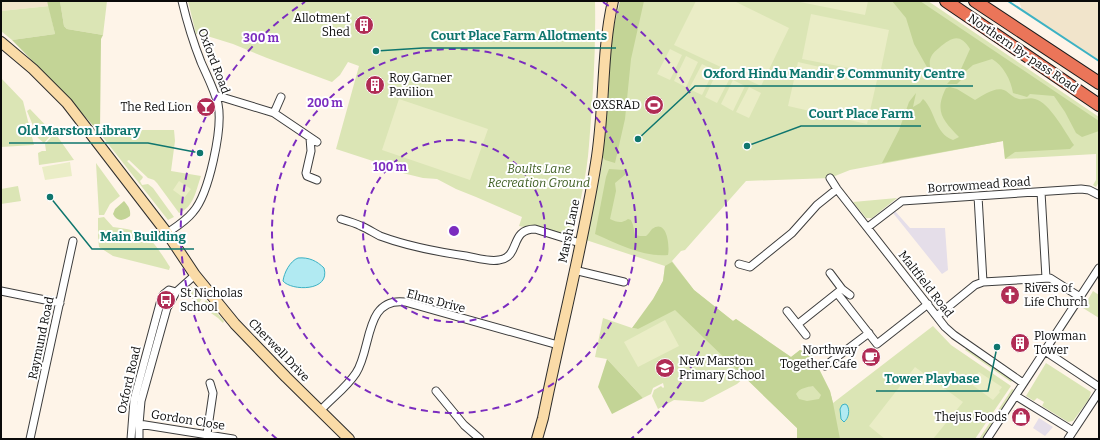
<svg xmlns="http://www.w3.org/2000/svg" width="1100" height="440" font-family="Bitter,serif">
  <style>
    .industrial { fill: #e5dee9 }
    .farmland { fill: #f1e4cb }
    .green { fill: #dbe5b5 }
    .forest { fill: #c3d496; fill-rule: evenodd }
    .pitch { fill: #eaedc6 }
    .water { fill: #b1eaf2; stroke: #3cb2c4 }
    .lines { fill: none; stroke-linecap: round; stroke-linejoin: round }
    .stream { stroke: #3cb2c4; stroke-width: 2 }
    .street-casing { stroke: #3d3d3d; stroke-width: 9 }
    .secondary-casing { stroke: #2c2c2c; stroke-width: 12 }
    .highway-casing { stroke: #1b1b1b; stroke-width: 14 }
    .street { stroke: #fff; stroke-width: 7 }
    .secondary { stroke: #fadba7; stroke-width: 10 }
    .highway { stroke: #eb7559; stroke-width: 12 }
    .ring { fill: none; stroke: #7b2cbf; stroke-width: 2; stroke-dasharray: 7 5 }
    .labels { text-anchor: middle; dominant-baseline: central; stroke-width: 4; stroke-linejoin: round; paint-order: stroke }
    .poi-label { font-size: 12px; fill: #0a0a0a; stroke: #fff; text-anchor: end }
    .street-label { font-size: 12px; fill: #0a0a0a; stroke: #fff }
    .park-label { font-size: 12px; font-style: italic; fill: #3c5c20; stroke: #fff }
    .centre { fill: #7b2cbf; stroke: #fff; stroke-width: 2 }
    .ring-label { font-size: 12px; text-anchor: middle; font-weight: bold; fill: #7b2cbf; stroke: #fff; stroke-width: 4; stroke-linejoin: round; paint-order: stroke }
    .leader { fill: none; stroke: #0f766e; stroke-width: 1.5 }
    .callout-dot { fill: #0f766e; stroke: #fff; stroke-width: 1.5 }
    .callout-label { font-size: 13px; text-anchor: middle; font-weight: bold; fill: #0f766e; stroke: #fff; stroke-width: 4; stroke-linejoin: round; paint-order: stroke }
  </style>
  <rect width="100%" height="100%" fill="#fef4e8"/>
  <!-- industrial -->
  <path class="industrial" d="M895 211 910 228H945L948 270 942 274 893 213Z
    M1039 418 1053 427 1045 436 1033 428Z"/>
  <!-- farmland -->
  <path class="farmland" d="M1 1H47L49 6 1 11Z
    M1019 1H1099V61L1022 10Z"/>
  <!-- green -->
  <path class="green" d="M60 1H107L103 35 67 29 64 26Z
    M188 1H595C596 49 593 97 589 145 587 175 579 206 573 236H568L519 226 522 217 476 197 456 189 437 179 423 178 382 168V164L336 149 359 66 348 62 340 75 332 82 267 58 233 44 204 35 196 34Z
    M621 1H928L1099 117V182L1096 187 1093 185 1096 180V154L1005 159 1003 141 850 170 830 178 746 181 685 250 681 251 672 261 694 290 733 321 736 319 791 357 800 350 812 355 830 391 833 403 933 326 951 345 1011 386 975 439H797V428L745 377 737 384 703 402 674 400 658 409 652 396 654 390 661 386 663 388 664 387 663 383 653 388 651 394 643 398 607 359 595 357 603 318 632 328 638 329 663 281 665 266 586 240 602 165 613 31Z
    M49 6 55 34 12 40 1 31V11Z
    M1 78 23 101 34 145 1 147Z
    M30 109 53 133 44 143 38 138 27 111Z
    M100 130H174L175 141 171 171 201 176C196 190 194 207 179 213L157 183 154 180 148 178 129 160 127 161 143 177 142 179 140 181 142 185 148 184 153 188 174 217 168 220 98 131Z
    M55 133 74 160 39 165 38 153 42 151H46L45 144Z
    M96 163 120 196 110 204 104 215H99Z
    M18 186 21 201 1 204V189Z
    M897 198 872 218H866L853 202Z
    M104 217 113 227C149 231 151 238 170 267L169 270 113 256 99 247 98 236V218Z
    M190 286 203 297 199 303 191 298 186 290Z
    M1093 291 1099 295V318L1083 308Z
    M206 300 224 321 223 323 218 318 201 306Z
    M967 348 1013 379 1011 382 965 350Z
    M1046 363 1091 392 1089 399 1073 421 1068 422 1042 406 1044 402 1037 398 1034 401 1026 396Z
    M1012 389 1014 390 982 439H979Z"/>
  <!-- forest -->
  <path class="forest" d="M47 1H60L64 26 67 29 103 35 101 39 100 130 98 131 63 92 12 40 55 34Z
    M620 1H644L631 59 625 119 615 163 605 160 601 155 613 31Z
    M892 1H920L1099 121V131L1082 137 1076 133 1065 112 1054 96 1030 94 1027 97 1013 93C1011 80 1003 65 992 59L973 65 966 71 965 76 957 84H947L961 69 970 49C960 33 952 37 939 48 935 51 931 55 930 60 929 65 931 72 932 76L914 44 906 18Z
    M950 87 957 89 975 100C983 95 997 85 1006 91 1010 94 1014 98 1019 99 1024 100 1030 97 1035 99 1050 103 1065 132 1074 145L1070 149 1015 152 1005 159 1003 141 882 163 899 130 909 102 916 93 913 107 920 103 923 99C936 111 934 133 953 140L959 137C943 120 934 112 946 88Z
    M609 169 624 170 626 174 615 183 616 191 610 219C617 222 621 224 628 219L631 220 633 225 635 235 640 236H646C649 234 650 231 652 229 667 218 670 246 668 255 642 257 618 244 595 234L606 177Z
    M124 201C128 206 131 209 130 216 124 221 117 222 113 214L115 209Z
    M672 262 694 290 733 321 736 319 791 357 800 350 812 355 830 391 833 403 840 439H797V428L675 310 638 329 632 328 653 299 663 281 665 266ZM813 386 821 395 819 399 807 401 799 399 796 394C800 388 807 387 813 386Z
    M607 359 643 398 612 414 598 387Z"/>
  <!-- pitch -->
  <path class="pitch" d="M696 1H734L789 28 761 86 674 45Z
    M800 1H868L865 15 800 2Z
    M811 14 889 30 880 74 802 59Z
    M670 49 682 55 670 80 657 74Z
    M686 56 698 62 686 87 674 81Z
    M798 62 877 80 867 124 788 106Z
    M702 64 714 70 702 95 689 89Z
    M717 72 730 78 717 103 705 97Z
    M733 80 745 86 733 111 721 104Z
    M749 87 761 93 749 118 736 112Z
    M399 99 488 129 470 180 382 150Z
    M70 162 72 176 45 180 42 167Z
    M179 181 191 189 184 198 173 190Z
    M665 320 679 346 638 367 624 342Z
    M915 367 963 402 933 439H885L869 426Z
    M979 372 1002 387 999 391 1000 392 993 400 971 384 975 375 976 376Z"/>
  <!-- water -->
  <path class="water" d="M298 258C309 257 317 261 324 268 331 292 291 291 283 281 284 273 290 261 298 258Z
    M845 404 847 405C850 410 849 418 844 422L841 419 840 409 842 405Z"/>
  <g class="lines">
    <!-- stream -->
    <path class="stream" d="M1008 1 1099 61"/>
    <defs>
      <path id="street" d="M215 95 274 113 317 142
        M274 113 281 97
        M310 138 311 151 306 173 307 176 317 180
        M830 178 837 189 945 327 954 335 1023 383
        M1041 192 1046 278
        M978 196 983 282
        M341 219C348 221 355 223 361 226 368 229 374 233 380 236 407 246 438 252 466 256 477 258 489 262 499 260 521 257 509 229 535 229L580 243
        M868 227 902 201 1081 189 1089 190 1099 195
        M167 233C176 227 186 221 193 212 209 194 223 128 218 104 214 89 207 76 201 62 193 42 187 22 182 1
        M739 264 750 267 792 233 817 205 837 189
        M574 270 624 282
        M830 273 842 289 837 293
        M842 289 850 295
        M1 291 60 303
        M787 311 806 335
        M937 316 975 285 983 282 1050 278 1080 297
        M798 324 837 293 877 344 928 304
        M1045 351 1099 387
        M825 366 869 333
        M436 391 464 425 480 439
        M1016 396 1073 431
        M320 411C332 398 347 387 356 373 372 349 364 297 405 302L558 345
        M139 424 233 439
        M207 434 213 393 210 383
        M30 439 73 241
        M131 439 134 400 161 300 164 294 169 290 176 292
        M139 439V424L141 401 167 308 176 292 195 275
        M987 439 1099 268
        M1068 439 1099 392"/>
      <path id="secondary" d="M1 42 33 69 67 103 167 233 195 275 235 324 286 377 349 439
        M537 439 543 418C560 333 582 249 596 163 605 110 601 54 613 1"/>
      <path id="highway" d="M946 1 1099 105
        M975 1 1099 83"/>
    </defs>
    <!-- street casing -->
    <use href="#street" class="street-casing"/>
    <!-- secondary casing -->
    <use href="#secondary" class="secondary-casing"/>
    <!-- highway casing -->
    <use href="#highway" class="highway-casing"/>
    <!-- street -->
    <use href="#street" class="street"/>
    <!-- secondary -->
    <use href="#secondary" class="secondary"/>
    <!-- highway -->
    <use href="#highway" class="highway"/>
  </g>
  <!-- distance rings -->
  <g class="ring">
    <circle cx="454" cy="231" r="91"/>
    <circle cx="454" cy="231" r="182"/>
    <path d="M277 439A273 273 0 0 1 305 2M603 2A273 273 0 0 1 631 439"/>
  </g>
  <!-- icons -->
  <defs>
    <symbol id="building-disc" viewBox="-11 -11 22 22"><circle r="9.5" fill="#b02c55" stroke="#fff"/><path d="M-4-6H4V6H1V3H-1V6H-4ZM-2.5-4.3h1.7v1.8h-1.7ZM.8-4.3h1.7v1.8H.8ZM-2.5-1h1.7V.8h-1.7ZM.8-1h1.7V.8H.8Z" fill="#fff"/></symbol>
    <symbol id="stadium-disc" viewBox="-11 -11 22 22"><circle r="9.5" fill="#b02c55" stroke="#fff"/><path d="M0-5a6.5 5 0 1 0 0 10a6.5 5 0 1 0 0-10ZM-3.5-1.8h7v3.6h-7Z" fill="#fff"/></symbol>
    <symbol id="bar-disc" viewBox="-11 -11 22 22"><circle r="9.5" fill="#b02c55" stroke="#fff"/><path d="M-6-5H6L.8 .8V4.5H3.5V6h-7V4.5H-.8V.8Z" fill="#fff"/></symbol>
    <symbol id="church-disc" viewBox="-11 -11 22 22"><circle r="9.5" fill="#b02c55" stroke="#fff"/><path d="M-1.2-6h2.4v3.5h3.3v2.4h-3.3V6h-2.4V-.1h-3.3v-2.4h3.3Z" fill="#fff"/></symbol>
    <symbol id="bus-disc" viewBox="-11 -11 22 22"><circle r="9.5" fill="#b02c55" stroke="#fff"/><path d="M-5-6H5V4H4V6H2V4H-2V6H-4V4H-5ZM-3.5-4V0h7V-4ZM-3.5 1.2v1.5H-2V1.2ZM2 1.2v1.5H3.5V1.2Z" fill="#fff"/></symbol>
    <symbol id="cafe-disc" viewBox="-11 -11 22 22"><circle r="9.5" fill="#b02c55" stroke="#fff"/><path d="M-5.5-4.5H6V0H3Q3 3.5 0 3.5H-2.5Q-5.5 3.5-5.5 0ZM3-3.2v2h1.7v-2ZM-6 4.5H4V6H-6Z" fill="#fff"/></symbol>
    <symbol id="school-disc" viewBox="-11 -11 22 22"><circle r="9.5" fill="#b02c55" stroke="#fff"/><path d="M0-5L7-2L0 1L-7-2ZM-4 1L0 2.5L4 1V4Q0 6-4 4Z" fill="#fff"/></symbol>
    <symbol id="shop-disc" viewBox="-11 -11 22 22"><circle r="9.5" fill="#b02c55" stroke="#fff"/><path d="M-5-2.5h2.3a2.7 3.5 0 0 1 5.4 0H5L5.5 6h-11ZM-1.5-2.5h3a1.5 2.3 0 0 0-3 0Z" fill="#fff"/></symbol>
  </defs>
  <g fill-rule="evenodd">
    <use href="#building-disc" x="353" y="14" width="22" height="22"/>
    <use href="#building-disc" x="364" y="74" width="22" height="22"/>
    <use href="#stadium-disc" x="643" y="94" width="22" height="22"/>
    <use href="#bar-disc" x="195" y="96" width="22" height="22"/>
    <use href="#church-disc" x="999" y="284" width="22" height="22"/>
    <use href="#bus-disc" x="155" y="289" width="22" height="22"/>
    <use href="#building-disc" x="1009" y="332" width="22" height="22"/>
    <use href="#cafe-disc" x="860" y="346" width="22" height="22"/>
    <use href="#school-disc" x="654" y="357" width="22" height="22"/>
    <use href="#shop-disc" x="1010" y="406" width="22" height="22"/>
  </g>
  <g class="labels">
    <!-- poi labels -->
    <g class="poi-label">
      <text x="350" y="18">Allotment<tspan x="350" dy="14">Shed</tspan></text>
      <text x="389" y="78" text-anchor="start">Roy Garner<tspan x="389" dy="14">Pavilion</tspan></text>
      <text x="640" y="105">OXSRAD</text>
      <text x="192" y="107">The Red Lion</text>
      <text x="1024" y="288" text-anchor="start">Rivers of<tspan x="1024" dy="14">Life Church</tspan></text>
      <text x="180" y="293" text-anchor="start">St Nicholas<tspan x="180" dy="14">School</tspan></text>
      <text x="1034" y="336" text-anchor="start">Plowman<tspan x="1034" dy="14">Tower</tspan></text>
      <text x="857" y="350">Northway<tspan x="857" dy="14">Together Cafe</tspan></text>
      <text x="679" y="361" text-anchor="start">New Marston<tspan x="679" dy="14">Primary School</tspan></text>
      <text x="1007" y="417">Thejus Foods</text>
    </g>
    <!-- street labels -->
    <g class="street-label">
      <text transform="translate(1023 53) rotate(34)">Northern By-pass Road</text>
      <text transform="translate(214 61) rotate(69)">Oxford Road</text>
      <text transform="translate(979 185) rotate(-4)">Borrowmead Road</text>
      <text transform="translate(569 231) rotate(-78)">Marsh Lane</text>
      <text transform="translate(926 284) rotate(52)">Maltfield Road</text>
      <text transform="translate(436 301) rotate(15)">Elms Drive</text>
      <text transform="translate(41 338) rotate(-78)">Raymund Road</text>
      <text transform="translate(279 350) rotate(46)">Cherwell Drive</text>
      <text transform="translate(129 380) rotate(-77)">Oxford Road</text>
      <text transform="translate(188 420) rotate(9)">Gordon Close</text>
    </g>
    <!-- park labels -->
    <g class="park-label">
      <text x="539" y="169">Boults Lane<tspan x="539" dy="14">Recreation Ground</tspan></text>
    </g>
  </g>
  <circle cx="454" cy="231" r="6" class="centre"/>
  <g class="ring-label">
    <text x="261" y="42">300 m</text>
    <text x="325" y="107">200 m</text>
    <text x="390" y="171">100 m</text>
  </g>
  <!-- callouts -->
  <path class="leader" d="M376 51L423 48H616M638 139L695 86H973M747 146L801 126H921M200 153L148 143H9M50 197L92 249H194M997 347L988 391H876"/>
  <g class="callout-dot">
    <circle cx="376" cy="51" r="4"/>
    <circle cx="638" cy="139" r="4"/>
    <circle cx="747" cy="146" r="4"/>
    <circle cx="200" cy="153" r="4"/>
    <circle cx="50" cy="197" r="4"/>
    <circle cx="997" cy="347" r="4"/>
  </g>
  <g class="callout-label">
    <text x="519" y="40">Court Place Farm Allotments</text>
    <text x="834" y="78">Oxford Hindu Mandir &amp; Community Centre</text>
    <text x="861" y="118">Court Place Farm</text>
    <text x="79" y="135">Old Marston Library</text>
    <text x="143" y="241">Main Building</text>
    <text x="932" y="383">Tower Playbase</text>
  </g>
  <!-- border -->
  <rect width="1100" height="440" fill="none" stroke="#0a0a0a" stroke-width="4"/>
</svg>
